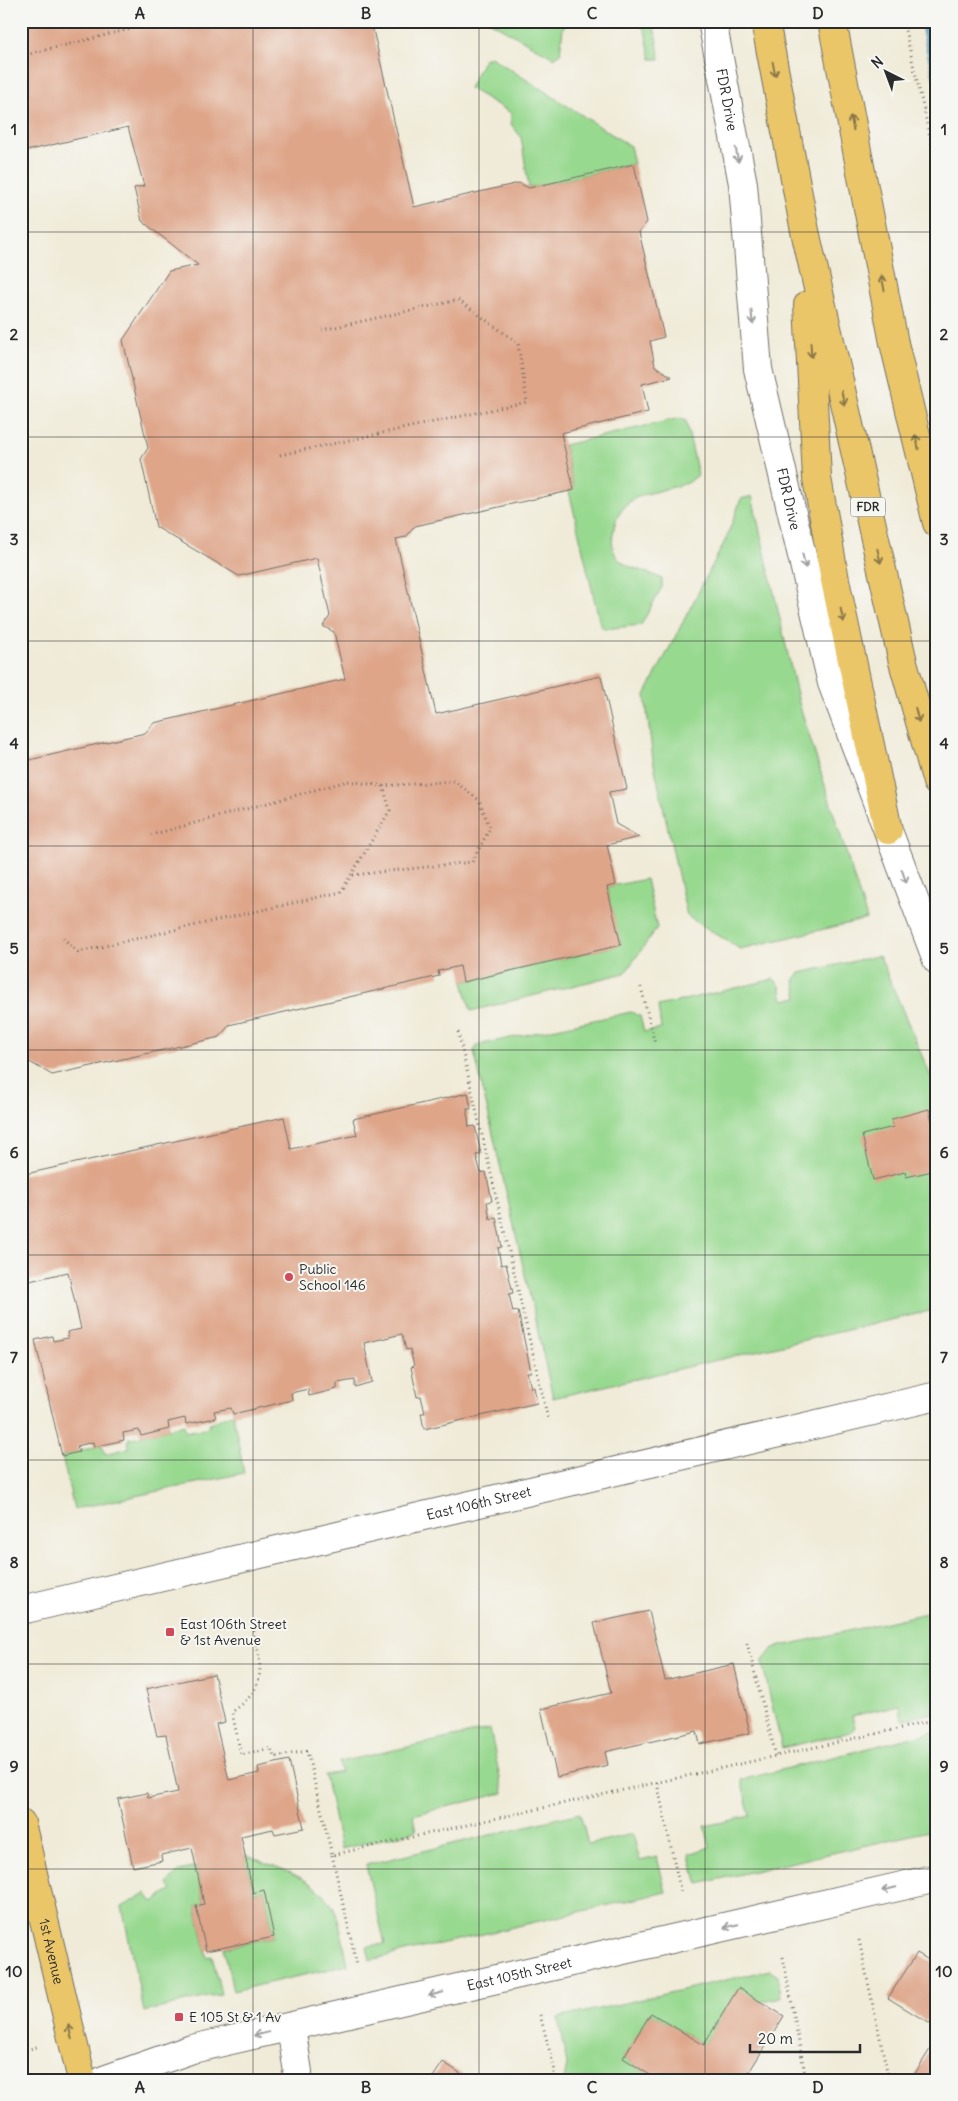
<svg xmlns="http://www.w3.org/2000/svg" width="958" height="2101" font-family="Delius,sans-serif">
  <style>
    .green { fill: #98d990; stroke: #62825e }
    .water { fill: #65c0e3; stroke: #487687 }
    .building { fill: #dea589 }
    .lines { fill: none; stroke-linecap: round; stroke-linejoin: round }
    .minor-casing { stroke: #706e68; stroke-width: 30 }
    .major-casing { stroke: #706e68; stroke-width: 30 }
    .highway-casing { stroke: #706e68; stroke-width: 30 }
    .path { stroke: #706e68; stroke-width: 3; stroke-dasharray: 1 4; stroke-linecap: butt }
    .minor { stroke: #fff; stroke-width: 28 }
    .major { stroke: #eac669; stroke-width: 28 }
    .highway { stroke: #eac669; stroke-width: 28 }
    .oneway { stroke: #8a784a }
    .oneway2 { stroke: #a0a0a0 }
    .grid { fill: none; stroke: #2b2b2b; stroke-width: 1; stroke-opacity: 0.55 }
    .poi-dot { fill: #d1495b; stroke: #f6f6f2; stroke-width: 2 }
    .labels { text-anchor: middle; stroke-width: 4; stroke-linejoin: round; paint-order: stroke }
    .shield { fill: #f6f6f2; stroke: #686867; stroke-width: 1 }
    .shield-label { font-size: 12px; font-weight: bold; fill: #2b2b2b }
    .street-label { font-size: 14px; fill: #2b2b2b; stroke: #f6f6f2 }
    .poi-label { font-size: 14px; fill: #2b2b2b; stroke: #f6f6f2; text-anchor: start }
    .neatline { fill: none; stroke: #2b2b2b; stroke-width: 2 }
    .grid-label { font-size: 16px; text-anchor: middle; font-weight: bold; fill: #2b2b2b }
  </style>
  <rect width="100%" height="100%" fill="#f6f6f2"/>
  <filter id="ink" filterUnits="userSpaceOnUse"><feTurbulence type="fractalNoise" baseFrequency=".02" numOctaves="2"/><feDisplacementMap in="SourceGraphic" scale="10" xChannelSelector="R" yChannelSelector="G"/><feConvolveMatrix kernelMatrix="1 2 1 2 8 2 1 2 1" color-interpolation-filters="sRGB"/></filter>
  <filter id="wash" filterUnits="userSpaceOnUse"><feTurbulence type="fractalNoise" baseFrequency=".0096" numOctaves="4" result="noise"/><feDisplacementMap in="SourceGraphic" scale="20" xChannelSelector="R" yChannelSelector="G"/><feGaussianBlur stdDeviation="1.12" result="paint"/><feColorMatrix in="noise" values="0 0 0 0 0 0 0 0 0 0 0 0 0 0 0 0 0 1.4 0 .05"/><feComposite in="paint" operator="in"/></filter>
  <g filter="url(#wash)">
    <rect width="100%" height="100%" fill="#f0ebd8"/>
    <path class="green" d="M489,21H569L563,28L560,54L554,58Z
      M638,21H653L660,59H651L645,31Z
      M491,57L630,146L634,164L529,188L521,137L511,124V113L469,88L484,59Z
      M680,418L686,421L698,475L688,483L639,496C626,503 617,513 614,528C605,570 636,565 662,579V587L641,625L604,629L600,624L569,491L574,489L564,445Z
      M752,496L799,703L867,919L740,949L687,916L653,760L645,695L726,539L741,499Z
      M646,879L657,928L625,973L471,1011L463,982L620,945L607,887Z
      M877,956L880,957L937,1091V1307L934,1310L553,1398L474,1051L478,1045L631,1012L640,1016L644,1032L661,1029L658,1006L774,979L780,986L783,1000L798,997L794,980L800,973Z
      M233,1414L244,1473L74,1509L62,1456L102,1445L105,1454L129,1448L128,1439L184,1425L186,1432L209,1427V1423C218,1422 223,1415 233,1414Z
      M931,1612L934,1624L937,1623V1712L902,1720L899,1705L852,1716L855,1727L851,1732L782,1748L762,1662L773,1648Z
      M490,1729L503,1793L413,1815L416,1831L341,1849L325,1775L341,1772L339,1762Z
      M937,1731V1829L698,1884L689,1854L710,1847L705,1826L750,1816L741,1780Z
      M580,1813L588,1844L633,1834L640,1861L657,1857L666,1892L370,1960L367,1946L385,1944L366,1865Z
      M245,1855C279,1869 326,1879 338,1919C342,1934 345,1950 348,1965L233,1991L224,1948L274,1937L264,1890L253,1893Z
      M196,1867L204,1904L196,1906L207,1957L212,1955L221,1994L144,2012L122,1907L146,1893L153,1902L172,1890L167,1884L179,1871Z
      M770,1970L778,1975L781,1997L760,2002L738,1989L704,2045L651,2013L623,2058L658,2080H564L567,2065L558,2018Z"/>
    <path class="water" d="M920,21H937V94Z"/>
    <g id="blocks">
      <path class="building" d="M21,21H371L414,207L519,183L529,188L634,164L647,222L639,232L664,337L650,341L655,366L672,377L642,384L648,412L561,433L574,490L415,526L406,537L396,539L436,714L601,676L627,789L609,792L616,824L639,837L607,845L616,885L607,887L621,945L463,982L460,966L438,971L439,976L229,1025L220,1037L52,1075L21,1057V762L145,733L154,723L345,679L334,632L323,626L330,616L317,558L239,576L156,527L141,459L148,448L123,340L169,271L198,265L142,221L134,188L144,186L128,127L26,151L21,157Z
        M468,1093L471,1109H467L469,1127L475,1126L481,1154L476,1155L481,1173L486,1172L492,1201L487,1202L490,1219L496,1217L502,1247L498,1248L501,1265L506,1264L513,1293L509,1294L513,1312L518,1311L531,1372H527L531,1388L534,1387L537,1403L424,1429L421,1413H425L421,1396L417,1397L411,1367L414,1366L410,1349L406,1350L402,1334L364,1343L372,1382L355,1387V1380L337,1383V1389L309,1396L308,1389L291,1393L292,1400L233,1414L231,1408L214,1411L216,1418L186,1424L185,1418L168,1422L169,1429L141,1436L139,1430L123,1433L124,1440L94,1447L93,1442L77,1446L79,1452L62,1456L35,1340L52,1336L53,1341L68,1338L67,1332L81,1329L68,1272L21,1283V1175L284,1117L291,1149L357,1135L353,1119Z
        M929,1109L937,1141V1170L906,1177L905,1172L873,1180L862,1135L893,1127L892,1119Z
        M649,1611L665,1680L734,1664L750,1733L700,1744L697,1731L605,1752L608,1765L557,1777L541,1709L611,1693L594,1623Z
        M214,1674L225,1722L216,1724L229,1780L259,1773L258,1767L289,1760L304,1828L275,1834L273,1829L241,1836L253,1893L264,1890L274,1937L206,1951L196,1906L204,1904L192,1848L161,1855L162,1861L133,1867L118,1799L147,1793L148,1798L178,1792L166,1735L157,1736L146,1689Z
        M917,1953L937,1965V2028L888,1998Z
        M738,1988L784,2016L749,2072L762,2080H658L623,2058L651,2013L704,2045Z
        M937,2038V2080H911Z
        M443,2062L471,2080H431Z"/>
    </g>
  </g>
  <g filter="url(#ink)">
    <use href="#blocks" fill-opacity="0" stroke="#706e68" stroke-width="1"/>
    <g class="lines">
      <g class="minor-casing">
        <g id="minor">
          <path id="s1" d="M712,21L743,184L758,369L832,683L937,960"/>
          <path id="s2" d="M21,1610L937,1396"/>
          <path d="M291,2027L298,2072L295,2080"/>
          <path id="s3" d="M104,2080L192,2049L937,1878"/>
        </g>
      </g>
      <g class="major-casing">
        <g id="major">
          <path id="s4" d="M21,1823L82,2080"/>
        </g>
      </g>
      <g class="highway-casing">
        <path id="highway" d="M765,21L805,231L903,662L937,782
          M832,21L894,343L937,523
          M808,305L817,478L835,580L888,830"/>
      </g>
      <path class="path" d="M903,21L937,166
        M21,56L163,21
        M280,455L527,402L518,343L458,300L322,330
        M353,875L472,862L490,828L479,800L454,781L383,786
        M63,938L78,952L341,892L390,810L383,786L348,781L151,835
        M641,987L655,1044
        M458,1032L548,1419
        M252,1625C261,1664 270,1686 232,1712L241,1755L271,1748L274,1757L307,1751L332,1855L937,1720
        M747,1643L776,1756
        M657,1783L681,1893
        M332,1855L357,1966
        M859,1940L889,2080
        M783,1957L806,2080
        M540,2015L555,2071L551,2080
        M26,2050L40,2046"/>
      <use href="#minor" class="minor"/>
      <use href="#major" class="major"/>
      <use href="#highway" class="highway"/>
    </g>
    <defs><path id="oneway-shaft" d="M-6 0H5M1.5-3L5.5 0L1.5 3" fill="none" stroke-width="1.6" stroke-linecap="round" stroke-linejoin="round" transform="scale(1.25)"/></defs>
    <g class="oneway">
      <use href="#oneway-shaft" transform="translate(774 69) rotate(79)"/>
      <use href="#oneway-shaft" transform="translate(852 123) rotate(-101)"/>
      <use href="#oneway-shaft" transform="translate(883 283) rotate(-101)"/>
      <use href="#oneway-shaft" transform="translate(811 350) rotate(87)"/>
      <use href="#oneway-shaft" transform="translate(843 398) rotate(77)"/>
      <use href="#oneway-shaft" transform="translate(917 442) rotate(-103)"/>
      <use href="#oneway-shaft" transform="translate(879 556) rotate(77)"/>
      <use href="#oneway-shaft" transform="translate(842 615) rotate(78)"/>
      <use href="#oneway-shaft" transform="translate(917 715) rotate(76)"/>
      <use href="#oneway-shaft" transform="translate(70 2032) rotate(-103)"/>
    </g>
    <g class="oneway2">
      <use href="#oneway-shaft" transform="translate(737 155) rotate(79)"/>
      <use href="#oneway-shaft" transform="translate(752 317) rotate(85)"/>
      <use href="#oneway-shaft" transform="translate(804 561) rotate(77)"/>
      <use href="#oneway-shaft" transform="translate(904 876) rotate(70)"/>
      <use href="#oneway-shaft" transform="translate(889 1889) rotate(167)"/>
      <use href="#oneway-shaft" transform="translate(731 1926) rotate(167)"/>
      <use href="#oneway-shaft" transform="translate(436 1994) rotate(167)"/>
      <use href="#oneway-shaft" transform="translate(261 2034) rotate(167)"/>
    </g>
  </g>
  <path class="grid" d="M253,21V2080M479,21V2080M705,21V2080M21,232H937M21,437H937M21,641H937M21,846H937M21,1050H937M21,1255H937M21,1460H937M21,1664H937M21,1869H937"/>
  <g class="poi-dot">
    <circle cx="289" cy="1277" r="5"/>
    <rect x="165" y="1627" width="10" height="10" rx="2.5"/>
    <rect x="174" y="2012" width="10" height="10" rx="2.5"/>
  </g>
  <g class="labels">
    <rect class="shield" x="850.5" y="497.5" width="35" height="19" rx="4"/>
    <g class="shield-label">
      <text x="868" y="511">FDR</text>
    </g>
    <g class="street-label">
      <text dy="5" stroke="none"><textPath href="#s1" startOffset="80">FDR Drive</textPath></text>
      <text dy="5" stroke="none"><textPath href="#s1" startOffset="485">FDR Drive</textPath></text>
      <text dy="5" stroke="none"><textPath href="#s2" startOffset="470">East 106th Street</textPath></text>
      <text dy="5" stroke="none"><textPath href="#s4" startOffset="132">1st Avenue</textPath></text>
      <text dy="5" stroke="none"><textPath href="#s3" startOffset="429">East 105th Street</textPath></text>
    </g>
    <g class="poi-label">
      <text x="299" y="1274">Public<tspan x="299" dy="16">School 146</tspan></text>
      <text x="180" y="1629">East 106th Street<tspan x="180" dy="16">&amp; 1st Avenue</tspan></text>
      <text x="189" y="2022">E 105 St &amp; 1 Av</text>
    </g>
  </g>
  <rect width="958" height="2101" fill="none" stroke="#f6f6f2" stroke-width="55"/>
  <g transform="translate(886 72) rotate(318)" stroke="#f6f6f2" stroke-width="4" paint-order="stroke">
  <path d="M0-4L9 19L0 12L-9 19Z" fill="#2b2b2b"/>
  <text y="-8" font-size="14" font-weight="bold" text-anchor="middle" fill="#2b2b2b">N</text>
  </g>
  <path d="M750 2044v8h110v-8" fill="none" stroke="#2b2b2b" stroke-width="2.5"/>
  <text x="758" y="2044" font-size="15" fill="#2b2b2b" stroke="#f6f6f2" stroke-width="4" paint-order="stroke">20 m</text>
  <rect x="28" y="28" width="902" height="2046" class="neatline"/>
  <g class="grid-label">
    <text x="140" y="19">A</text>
    <text x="366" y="19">B</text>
    <text x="592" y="19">C</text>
    <text x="818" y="19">D</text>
    <text x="14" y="135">1</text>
    <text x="944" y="135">1</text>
    <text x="14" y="340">2</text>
    <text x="944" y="340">2</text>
    <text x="14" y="545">3</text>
    <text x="944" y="545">3</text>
    <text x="14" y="749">4</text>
    <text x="944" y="749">4</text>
    <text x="14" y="954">5</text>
    <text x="944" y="954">5</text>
    <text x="14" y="1158">6</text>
    <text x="944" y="1158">6</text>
    <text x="14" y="1363">7</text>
    <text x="944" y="1363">7</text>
    <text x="14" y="1568">8</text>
    <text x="944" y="1568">8</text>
    <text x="14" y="1772">9</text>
    <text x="944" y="1772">9</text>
    <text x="14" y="1977">10</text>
    <text x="944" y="1977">10</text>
    <text x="140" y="2093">A</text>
    <text x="366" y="2093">B</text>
    <text x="592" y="2093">C</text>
    <text x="818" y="2093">D</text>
  </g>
</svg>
